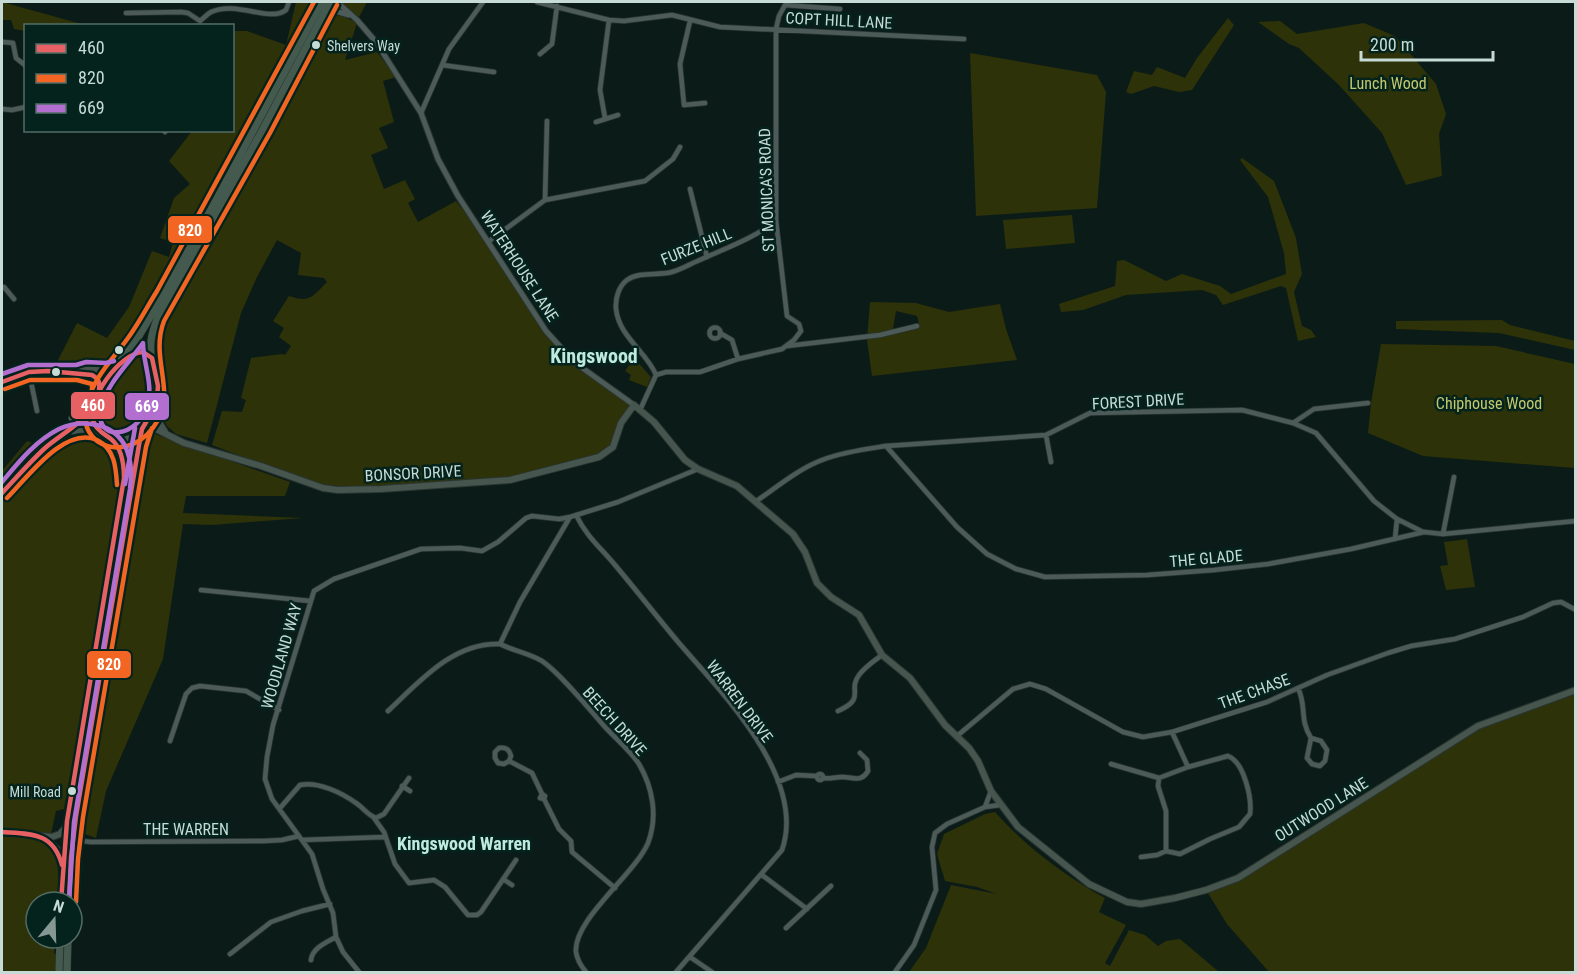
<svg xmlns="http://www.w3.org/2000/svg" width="1577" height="974" font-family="'Roboto Condensed',sans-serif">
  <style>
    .green { fill: #2e3208; fill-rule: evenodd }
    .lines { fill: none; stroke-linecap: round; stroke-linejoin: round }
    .stream { stroke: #010f1f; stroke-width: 1.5 }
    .minor-casing { stroke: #293532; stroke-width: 6 }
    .tertiary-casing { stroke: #293532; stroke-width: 7 }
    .secondary-casing { stroke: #293532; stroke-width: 8 }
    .trunk-casing { stroke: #293532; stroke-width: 8 }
    .minor { stroke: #4c5b57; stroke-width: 4.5 }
    .tertiary { stroke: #4c5b57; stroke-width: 5 }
    .secondary { stroke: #46564f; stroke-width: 6 }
    .trunk { stroke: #445a4e; stroke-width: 7 }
    .bus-1-casing { stroke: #04231c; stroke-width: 9 }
    .bus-2-casing { stroke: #04231c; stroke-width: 9 }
    .bus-3-casing { stroke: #04231c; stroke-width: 9 }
    .bus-1 { stroke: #e66064; stroke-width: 4.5 }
    .bus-2 { stroke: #f26522; stroke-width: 4.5 }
    .bus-3 { stroke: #b36fd0; stroke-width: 4.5 }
    .bus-dot { fill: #c6dbd5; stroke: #04231c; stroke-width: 2 }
    .labels { text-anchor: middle; stroke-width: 5; stroke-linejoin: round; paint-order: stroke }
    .bus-label { font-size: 14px; fill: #c6dbd5; stroke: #04231c; text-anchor: start }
    .street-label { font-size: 16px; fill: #c6dbd5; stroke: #04231c }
    .park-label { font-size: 16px; fill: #c4c86e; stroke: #04231c }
    .neighbourhood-label { font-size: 18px; font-weight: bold; fill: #bfebdf; stroke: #04231c }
    .quarter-label { font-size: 20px; font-weight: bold; fill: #bfebdf; stroke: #04231c }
    .line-badge { stroke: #04231c; stroke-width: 2 }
    .badge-label { font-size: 16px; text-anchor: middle; font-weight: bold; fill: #fff }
  </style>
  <rect width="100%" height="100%" fill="#0b1c18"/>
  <path class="green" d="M2,2L85,25L26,26L25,31L14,29L11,20H2Z
    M296,2H317L148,312L113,362L107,368C100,367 93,366 86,366C75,366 67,373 56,364L77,323L107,338L129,307L152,251L169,257L173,242L160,238L174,198L190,184L169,161L192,131L232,130L233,31H247L286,45Z
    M341,2H367L359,17Z
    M331,15L343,16L357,23L345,60L377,52L396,77L383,81L394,122L379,128L388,148L371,155L384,189L405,180L415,199L408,203L418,222L456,201L488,242L546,331L574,362L634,405L608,452L520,478L381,489L324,485L290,475L212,445L222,411L242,412L246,400L241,398L251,358L282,354L285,355L291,346L279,337L284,328L273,321L289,296C310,303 312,297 327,282L324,278L298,275L301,253L277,240L257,277L241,313L207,443L176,434L167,426L162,417L165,377L156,351L157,331L324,23Z
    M1228,18L1234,25L1192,90L1179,92L1154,86L1131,94L1126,92L1134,71L1152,75L1157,67L1185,78L1197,58Z
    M1280,21L1297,34L1364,23L1395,36L1436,84L1446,114L1439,134L1442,176L1406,185L1382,133L1339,85L1299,48L1289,44L1258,22Z
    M970,53L1097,75L1106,92L1097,208L976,216Z
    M1242,158L1274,181L1296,238L1302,274L1294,292L1302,326L1311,330L1316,337L1298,341L1286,288L1281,286L1223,305L1216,295L1202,290L1126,295L1083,310L1061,312L1059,304L1115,286L1117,261L1124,260L1166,281L1182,274L1220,286L1231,294L1286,274L1284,253L1268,197L1240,160Z
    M1072,215L1075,243L1006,249L1003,220Z
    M870,302L916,303L949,312L1000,304L1006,329L1017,360L872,376L867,340ZM896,311L917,316L919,324L917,329L892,334Z
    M1502,320L1510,325L1575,341V350L1499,333L1396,329V321Z
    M1381,344L1496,346L1575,364V468L1423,456L1368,433L1371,403Z
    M136,358H144C159,389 156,410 132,434L113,435L102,430C100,426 97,421 97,417C96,400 123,366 136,358Z
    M634,358L651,377L647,387L629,380L631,375L625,371Z
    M155,434L290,482L285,496H186L183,513L303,518L212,525L183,524L163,659L106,791L96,838L79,832L128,537L144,460C144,449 144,439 155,434Z
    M77,440C108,442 118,453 122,483L64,809L56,811L51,834L44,838C61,860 59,875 58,902H36V938H57L56,972H2V480H14C33,463 51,445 77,440Z
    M27,441L41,446L11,476H2V471Z
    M1467,539L1475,587L1446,590L1440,566L1448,565L1444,542Z
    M1575,694V972H1269L1227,924L1206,890L1228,882L1478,726Z
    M995,812C1025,846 1065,876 1105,898L1099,912L1101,913L1126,925L1105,963L1110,966L1129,930L1145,935L1158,946L1166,941L1180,939L1219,972H909L926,948L951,885L997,894L977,887L945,881L937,854L944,834L985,814Z"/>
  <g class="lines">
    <path class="stream" d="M57,902V897
      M55,953L56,938"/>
    <g class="minor-casing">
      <path id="minor" d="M537,2L609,20L624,21L672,15L720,27L964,39
        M126,13L181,12L188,13L200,21C204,18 207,14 211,12C237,0 269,23 286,10L289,2
        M690,21L680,64L684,105L705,103
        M3,42L13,43L16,58L26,66
        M540,54L552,44L557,6
        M442,65L494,72
        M2,109L12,110L26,107
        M421,113L449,49L483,2
        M605,118L600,90L609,20
        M596,122L618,115
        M163,130L165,132
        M690,189L707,257
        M545,200L645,181L673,159L680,147
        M488,242L545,200L547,121
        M2,288L4,287L14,299
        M709.5 333a5.5 5.5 0 1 1 11 0a5.5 5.5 0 1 1-11 0Z
        M720,333L732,340L738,359
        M787,346L880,335L917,326
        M29,372L37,411
        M656,375L666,372H700L738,359L782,349L794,340L801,331L799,324L787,316L776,221V29L779,16L785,5L840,9
        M640,410L656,375C647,352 619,337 616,309C615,298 619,286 627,280C640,271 658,276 672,272C682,269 692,263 702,259C726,248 754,238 776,221
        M1293,423L1314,409L1368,403
        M74,428L71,418L84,400
        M1046,435L1051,462
        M886,446L957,527L987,554L1016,569L1045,577L1147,575L1214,570L1268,564L1351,549L1424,532L1443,534L1576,521
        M755,502C776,488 798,469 822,460C842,452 866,449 886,446L1046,435L1090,413L1242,410L1293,423L1316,433L1374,501L1397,519L1423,532
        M576,515C587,537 600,547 615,565C637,591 657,617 679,643C722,693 807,778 782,850L676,972
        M570,517L520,602L500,644C514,651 528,653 542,661C561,674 588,708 605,727C616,739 630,750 639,764C653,788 658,817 648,843C635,874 573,920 576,952C577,960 581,966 586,972
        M1443,534L1454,477
        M1395,539L1397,519
        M201,590L310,601
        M1298,688C1307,707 1299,719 1311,738L1321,741L1327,750L1325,761L1320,766L1312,764L1307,758L1311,738
        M388,711C419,682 453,642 500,644
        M838,711C867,698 847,691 859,675C865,667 874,661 882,655
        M1172,732L1188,767
        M957,736L1013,689L1030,684L1046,689L1123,732L1143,737L1172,732L1267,702L1327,675L1388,653L1411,646L1455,639L1523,617L1553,603L1561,602L1576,610
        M170,741L186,694L192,688L200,686L246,691L279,710
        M509,761L511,756C509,749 506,747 499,748L495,752V758L498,763L504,764L509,761L532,773L542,794L540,798L544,799L545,796L542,794
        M1111,764L1159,778L1188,767L1228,756C1244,762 1252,798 1250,814L1239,827L1210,839L1180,854L1166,851L1157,855L1141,857
        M817 777a3 3 0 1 1 6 0a3 3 0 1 1-6 0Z
        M823,778C830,779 835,777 842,777C853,777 861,783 868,771L867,760L860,753
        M1159,778L1158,786L1166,811V851
        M778,782L796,775L816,776
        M402,786L410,791
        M544,799L559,829L571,841L572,852L615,888
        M985,807L991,791
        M280,808L300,785C318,781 342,793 356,803C364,808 367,815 376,818L384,814L409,778
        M374,818L384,832L395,864L409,883L434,880L445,887L468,915H477L481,912L516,860
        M73,840L91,842L264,841L282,840L299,836
        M302,840L385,837
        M762,875L807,909
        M503,879L512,885
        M786,928L831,886
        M230,954L271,922L302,911L330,904
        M690,957L712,972
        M311,960C312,948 327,942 336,937
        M359,972L343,952L336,937L333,913L323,889L312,854L272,799L265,779L267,757L273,725L314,591L334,579L421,549L460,548L482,551L498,542L526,518L532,516L559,519L570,517L618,502L698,469
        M895,972L914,945L936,890L932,847L935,833L947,824L985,807L1000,805"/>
    </g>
    <g class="tertiary-casing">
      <path id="tertiary" d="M337,2L357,20L376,42L421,113L438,159L458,196L546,331L574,362L634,405
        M322,17L335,11L349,15"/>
    </g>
    <g class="secondary-casing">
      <path id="secondary" d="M79,372C91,366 103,373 115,369
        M2,382L29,372L78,373L97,377L100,381L99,391
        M156,405L157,419L165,432
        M144,427L154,428L184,443L261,466L323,488L338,490L381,489L510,480L599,457L613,447L621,423L634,405L654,422L685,460L698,469L737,486L793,534L805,552L817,583L831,597L859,615L882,655L910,678L945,725L969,748L978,761L991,791L1018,827L1089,884L1127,902L1141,904L1175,898L1206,890L1238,878L1478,726L1576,690
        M73,431L86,429L99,431
        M2,493L45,447L79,424L92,410
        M2,832L52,837L60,834L66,827
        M45,838L57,849L62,866"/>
    </g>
    <g class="trunk-casing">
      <path id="trunk" d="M322,2C262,113 204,227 139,336C126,357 77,404 97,429C111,446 130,444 143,428C171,394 147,375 151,341C152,332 155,324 159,315L263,129L330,2
        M125,359L140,351L145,352L152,357
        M61,902L67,821L124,478L122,458L112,439
        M69,902L71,858L76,816L142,429
        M59,972L60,938
        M67,972L68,938"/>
    </g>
    <use href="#minor" class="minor"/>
    <use href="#tertiary" class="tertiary"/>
    <use href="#secondary" class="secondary"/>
    <use href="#trunk" class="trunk"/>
    <g class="bus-1-casing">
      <path id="bus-1" d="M2,382L29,372L48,371L92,375C99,379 100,382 99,390C93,420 64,431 44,449C29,463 16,478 2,493
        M2,832C31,834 53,832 62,865
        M61,902L67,821L124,478C124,464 122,448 111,439C105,434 97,431 94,423C85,400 120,353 143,352L152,358L158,386L157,398L152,412L142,429L139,445L76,816L71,858L69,902"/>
    </g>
    <g class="bus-2-casing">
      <path id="bus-2" d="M314,2L157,291C147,307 139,323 128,338C113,359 93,378 87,404C74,448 132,467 158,420C175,388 150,358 164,321L270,133L337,5
        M5,389L30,380H77L92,384V391
        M7,498C27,478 65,425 97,440C115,449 116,468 117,485
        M76,902L78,859L83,817L146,447L152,428"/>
    </g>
    <g class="bus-3-casing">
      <path id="bus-3" d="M143,343C143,362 153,384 148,403C139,440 94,442 101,409C106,384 129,363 143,343Z
        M2,374L28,365H76L86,362L106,363L114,361
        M2,482C18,463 35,441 59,429C80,419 111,422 124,444C132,458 132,474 130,489L74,822L69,902
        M125,484L135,428"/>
    </g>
    <use href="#bus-1" class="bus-1"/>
    <use href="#bus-2" class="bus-2"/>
    <use href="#bus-3" class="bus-3"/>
  </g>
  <g class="bus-dot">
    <circle cx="316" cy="45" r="5"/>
    <circle cx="119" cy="350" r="5"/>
    <circle cx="56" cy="372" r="5"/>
    <circle cx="72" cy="791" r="5"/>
  </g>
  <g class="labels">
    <g class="bus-label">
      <text x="327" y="51">Shelvers Way</text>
      <text x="61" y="797" text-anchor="end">Mill Road</text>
    </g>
    <g class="street-label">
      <text transform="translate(839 20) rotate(3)" y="6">COPT HILL LANE</text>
      <text transform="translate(766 190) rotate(-92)" y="6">ST MONICA'S ROAD</text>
      <text transform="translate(696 246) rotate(-22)" y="6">FURZE HILL</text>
      <text transform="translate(520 266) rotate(57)" y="6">WATERHOUSE LANE</text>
      <text transform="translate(1138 401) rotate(-3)" y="6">FOREST DRIVE</text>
      <text transform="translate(413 473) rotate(-3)" y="6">BONSOR DRIVE</text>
      <text transform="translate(1206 558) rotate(-5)" y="6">THE GLADE</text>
      <text transform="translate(281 656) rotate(-74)" y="6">WOODLAND WAY</text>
      <text transform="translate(1254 691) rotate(-20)" y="6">THE CHASE</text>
      <text transform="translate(740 701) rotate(53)" y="6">WARREN DRIVE</text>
      <text transform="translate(615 721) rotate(48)" y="6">BEECH DRIVE</text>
      <text transform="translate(1321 809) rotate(-32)" y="6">OUTWOOD LANE</text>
      <text x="186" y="835">THE WARREN</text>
    </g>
    <g class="park-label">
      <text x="1388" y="89">Lunch Wood</text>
      <text x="1489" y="409">Chiphouse Wood</text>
    </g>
    <g class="neighbourhood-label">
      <text x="464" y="850">Kingswood Warren</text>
    </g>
    <g class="quarter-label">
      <text x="594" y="363">Kingswood</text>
    </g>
  </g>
  <g class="line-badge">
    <rect x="167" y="215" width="46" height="29" rx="6" fill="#f26522"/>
    <rect x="70" y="391" width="46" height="29" rx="6" fill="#e66064"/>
    <rect x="124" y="392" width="46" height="29" rx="6" fill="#b36fd0"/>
    <rect x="86" y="650" width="46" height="29" rx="6" fill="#f26522"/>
  </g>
  <g class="badge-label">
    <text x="190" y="236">820</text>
    <text x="93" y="411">460</text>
    <text x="147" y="412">669</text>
    <text x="109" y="670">820</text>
  </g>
  <rect width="1577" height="974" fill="none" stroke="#c6dbd5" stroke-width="6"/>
  <rect x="24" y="24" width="210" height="108" fill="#04231c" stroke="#526d66" stroke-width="1.5"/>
  <rect x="36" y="44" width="30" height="9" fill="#e66064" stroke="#526d66" stroke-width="1.5"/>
  <text x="78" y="54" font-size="18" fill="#c6dbd5">460</text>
  <rect x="36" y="74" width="30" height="9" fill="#f26522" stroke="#526d66" stroke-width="1.5"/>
  <text x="78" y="84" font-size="18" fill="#c6dbd5">820</text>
  <rect x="36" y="104" width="30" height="9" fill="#b36fd0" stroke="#526d66" stroke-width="1.5"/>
  <text x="78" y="114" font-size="18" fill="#c6dbd5">669</text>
  <g transform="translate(54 920) rotate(19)"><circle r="28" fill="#04231c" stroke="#526d66" stroke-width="1.5"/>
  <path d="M0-4.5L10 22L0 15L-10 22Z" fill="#859893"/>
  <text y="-9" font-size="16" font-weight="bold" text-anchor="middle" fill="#c6dbd5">N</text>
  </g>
  <path d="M1361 51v9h132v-9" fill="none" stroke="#c6dbd5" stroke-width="3"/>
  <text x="1370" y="51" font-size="18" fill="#c6dbd5" stroke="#04231c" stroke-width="4.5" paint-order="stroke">200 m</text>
</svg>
